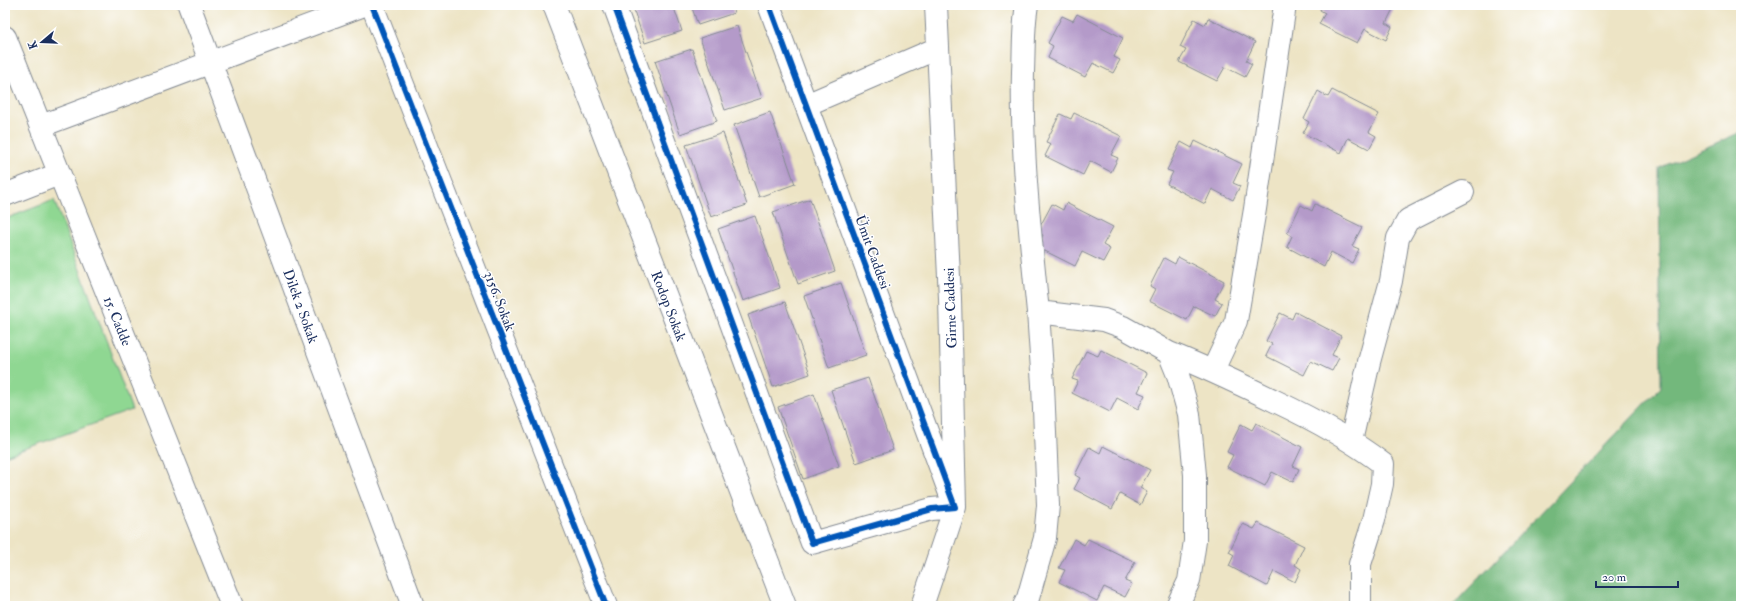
<svg xmlns="http://www.w3.org/2000/svg" width="1746" height="611" font-family="'IM FELL Double Pica',serif">
  <style>
    .green { fill: #8fd792; stroke: #558378 }
    .forest { fill: #73b87c; stroke: #47746d }
    .building { fill: #b49ac9 }
    .lines { fill: none; stroke-linecap: round; stroke-linejoin: round }
    .minor-casing { stroke: #848a92; stroke-width: 24 }
    .minor { stroke: #fff; stroke-width: 22 }
    .cycleway-casing { stroke: #fff; stroke-width: 8 }
    .cycleway { stroke: #0057b8; stroke-width: 6 }
    .labels { text-anchor: middle; stroke-width: 3; stroke-linejoin: round; paint-order: stroke }
    .street-label { font-size: 14px; fill: #1b2f5e; stroke: #fff }
  </style>
  <rect width="100%" height="100%" fill="#fff"/>
  <filter id="ink" filterUnits="userSpaceOnUse"><feTurbulence type="fractalNoise" baseFrequency=".025" numOctaves="2"/><feDisplacementMap in="SourceGraphic" scale="8" xChannelSelector="R" yChannelSelector="G"/><feConvolveMatrix kernelMatrix="1 2 1 2 8 2 1 2 1" color-interpolation-filters="sRGB"/></filter>
  <filter id="wash" filterUnits="userSpaceOnUse"><feTurbulence type="fractalNoise" baseFrequency=".012" numOctaves="4" result="noise"/><feDisplacementMap in="SourceGraphic" scale="16" xChannelSelector="R" yChannelSelector="G"/><feGaussianBlur stdDeviation="0.9" result="paint"/><feColorMatrix in="noise" values="0 0 0 0 0 0 0 0 0 0 0 0 0 0 0 0 0 1.4 0 .05"/><feComposite in="paint" operator="in"/></filter>
  <g filter="url(#wash)">
    <rect width="100%" height="100%" fill="#ede4c5"/>
    <path class="green" d="M54,200L132,410L5,456V219Z"/>
    <path class="forest" d="M1741,132V606H1452L1661,387L1659,168Z"/>
    <g id="blocks">
      <path class="building" d="M632,5H673L682,31L645,43Z
        M691,5H732L734,13L698,25Z
        M1322,5H1395L1386,23L1392,27L1386,40L1365,29L1357,43L1319,24L1325,13L1320,10Z
        M1077,14L1123,38L1114,57L1120,60L1113,73L1093,63L1085,77L1048,58L1053,46L1048,43L1062,16L1073,21Z
        M1208,18L1255,42L1246,61L1252,64L1245,77L1225,67L1217,81L1179,62L1186,50L1180,47L1194,19L1205,25Z
        M737,26L762,98L725,110L700,38Z
        M692,49L717,121L680,134L655,61Z
        M1332,90L1379,114L1369,132L1376,136L1369,149L1348,138L1341,153L1303,133L1309,122L1304,119L1318,91L1328,97Z
        M770,112L795,184L759,197L734,125Z
        M1074,113L1121,136L1111,155L1118,158L1111,172L1090,161L1083,175L1045,156L1051,144L1046,142L1060,114L1071,119Z
        M723,133L747,205L711,217L686,145Z
        M1195,141L1242,164L1233,183L1240,186L1233,200L1212,189L1205,204L1167,184L1173,172L1167,170L1181,142L1192,148Z
        M810,199L835,271L798,284L773,212Z
        M1066,203L1113,227L1103,245L1110,249L1103,262L1082,252L1075,266L1037,247L1043,235L1037,232L1052,204L1063,210Z
        M1315,204L1362,227L1352,246L1359,249L1352,263L1331,252L1324,267L1287,247L1292,236L1287,233L1301,205L1312,211Z
        M755,216L780,288L743,301L718,229Z
        M1178,257L1224,281L1215,299L1222,303L1215,316L1194,306L1187,320L1149,301L1155,289L1150,286L1164,258L1175,264Z
        M841,283L866,355L829,368L804,296Z
        M785,302L810,374L773,387L748,315Z
        M1295,312L1341,336L1332,355L1339,358L1332,371L1311,361L1304,375L1266,356L1272,344L1266,341L1280,313L1292,319Z
        M1101,350L1147,373L1138,392L1145,395L1138,409L1117,398L1110,412L1072,393L1078,381L1072,379L1086,351L1098,356Z
        M868,378L893,450L856,463L831,390Z
        M814,394L839,466L803,479L778,407Z
        M1256,423L1302,447L1293,466L1299,469L1293,482L1272,472L1265,486L1227,467L1233,455L1227,452L1241,424L1252,430Z
        M1103,446L1150,470L1140,488L1147,492L1140,505L1120,494L1112,509L1074,489L1080,478L1075,475L1089,447L1100,453Z
        M1258,523L1304,546L1295,565L1301,569L1295,582L1274,571L1267,586L1229,566L1234,555L1229,552L1243,524L1254,529Z
        M1074,539L1084,545L1088,539L1135,562L1125,581L1132,584L1125,597L1104,587L1097,601L1059,582L1065,570L1059,568Z"/>
    </g>
  </g>
  <g filter="url(#ink)">
    <use href="#blocks" fill-opacity="0" stroke="#848a92" stroke-width="1"/>
    <g class="lines">
      <g class="minor-casing">
        <path id="minor" d="M189,5L413,606
          M372,5L606,606
          M554,5L785,606
          M614,5L812,543L932,509L955,507L769,5
          M1027,5C1023,27 1024,49 1023,72C1021,152 1030,232 1038,312L1104,320L1123,327L1169,353L1178,375L1189,414L1195,475V541L1189,581L1177,606
          M5,37L232,606
          M806,105L938,48
          M41,126L364,5
          M5,195L59,174
          M1169,353C1205,367 1240,384 1275,401C1313,419 1349,438 1383,464L1382,484L1374,520L1360,564V606
          M1213,370L1236,321L1255,209L1285,5
          M1351,441L1369,362L1391,281L1398,238L1408,220L1463,192
          M922,606L955,507L950,298L936,5
          M1024,606L1028,598L1045,538L1048,505L1043,385L1038,312"/>
      </g>
      <use href="#minor" class="minor"/>
      <g class="cycleway-casing">
        <path id="cycleway" d="M372,5L606,606
          M614,5L812,543L932,509L955,507L769,5"/>
      </g>
      <use href="#cycleway" class="cycleway"/>
    </g>
  </g>
  <g class="labels">
    <g class="street-label">
      <text transform="translate(873 252) rotate(70)" y="5">Ümit Caddesi</text>
      <text transform="translate(500 301) rotate(69)" y="5">3156. Sokak</text>
      <text transform="translate(301 306) rotate(70)" y="5">Dilek 2 Sokak</text>
      <text transform="translate(669 306) rotate(69)" y="5">Rodop Sokak</text>
      <text transform="translate(950 308) rotate(-92)" y="5">Girne Caddesi</text>
      <text transform="translate(118 321) rotate(68)" y="5">15. Cadde</text>
    </g>
  </g>
  <rect width="1746" height="611" fill="none" stroke="#fff" stroke-width="20"/>
  <g transform="translate(42 42) rotate(251)" stroke="#ffffff" stroke-width="3" paint-order="stroke">
  <path d="M0-3L7 15L0 10L-7 15Z" fill="#1b2f5e"/>
  <text y="-6" font-size="11" font-weight="bold" text-anchor="middle" fill="#1b2f5e">K</text>
  </g>
  <path d="M1596 581v6h82v-6" fill="none" stroke="#1b2f5e" stroke-width="2"/>
  <text x="1602" y="581" font-size="12" fill="#1b2f5e" stroke="#ffffff" stroke-width="3" paint-order="stroke">20 m</text>
</svg>
